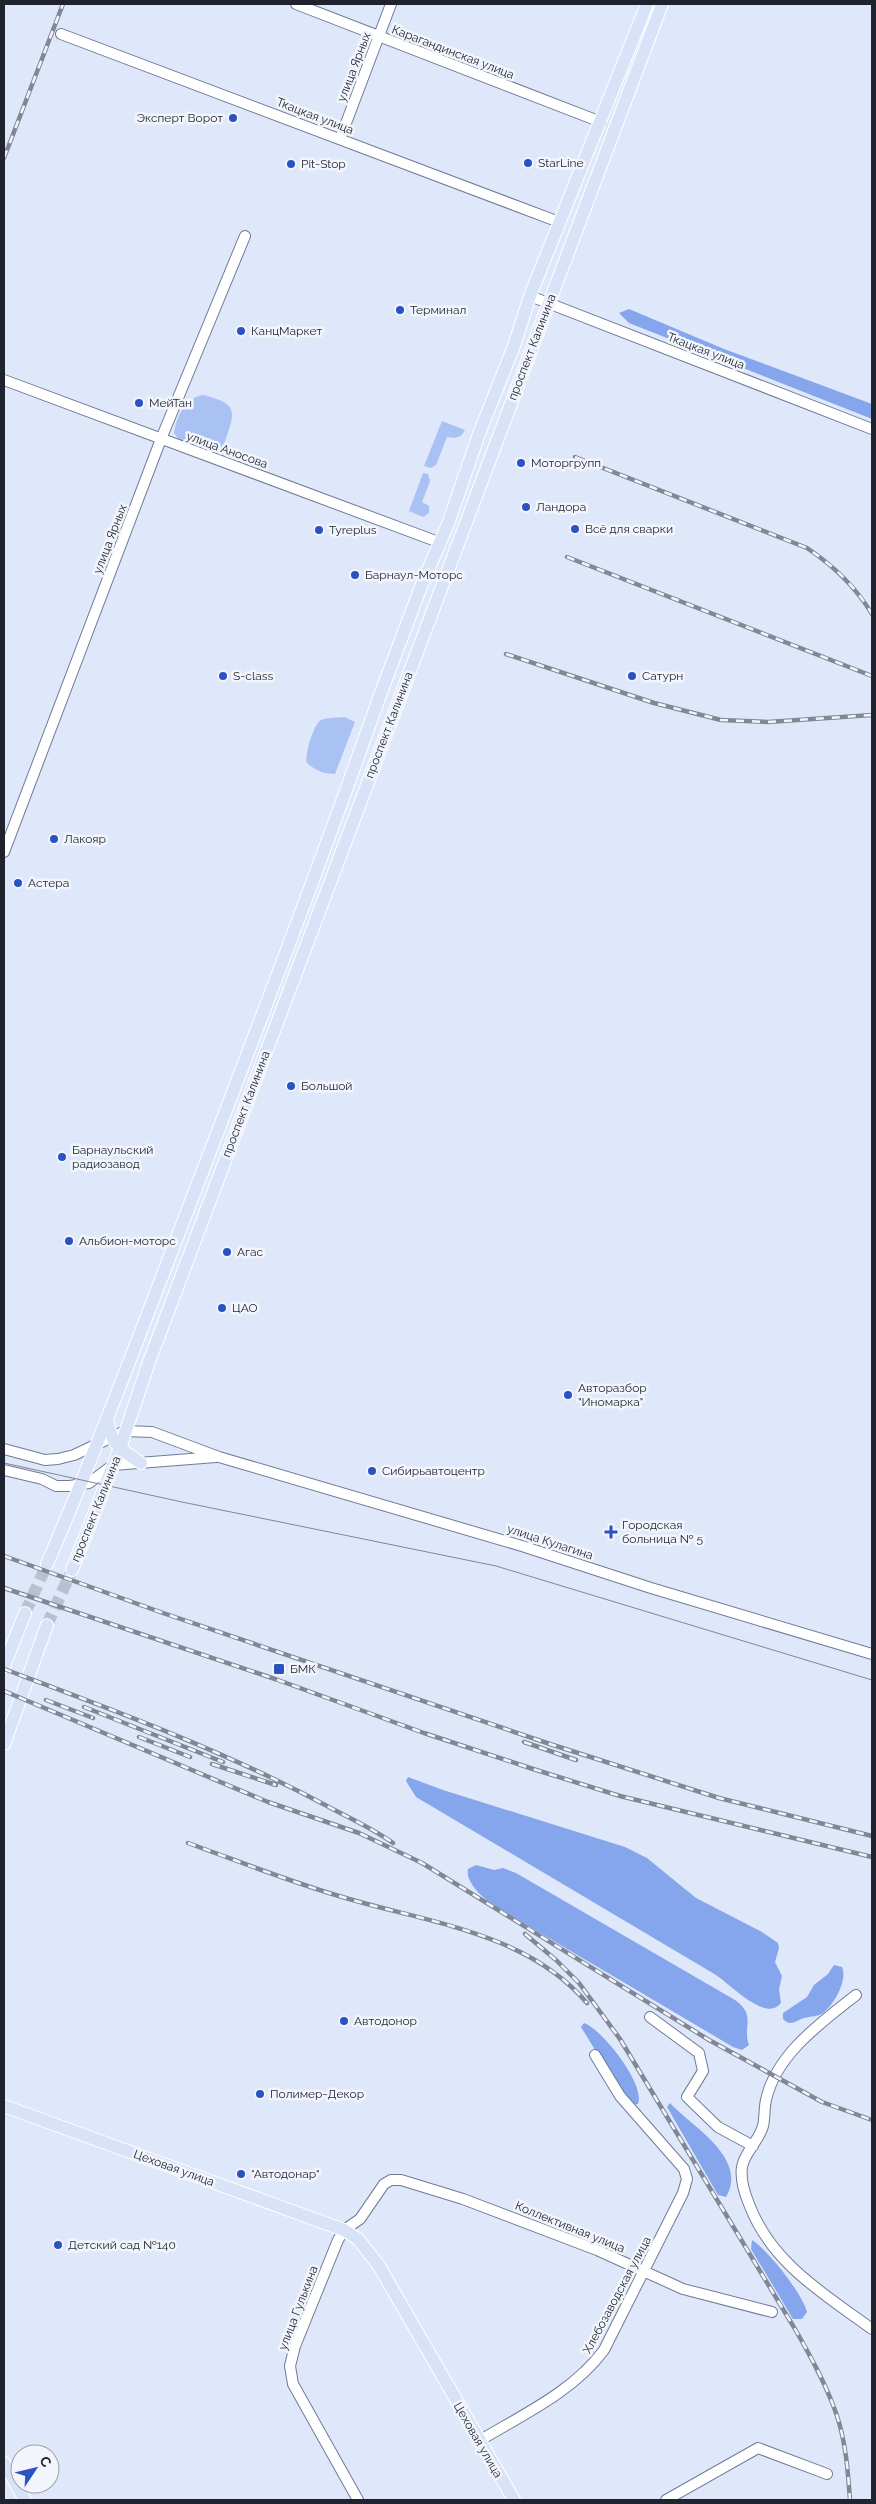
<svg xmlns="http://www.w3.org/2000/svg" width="876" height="2504" font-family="Raleway,sans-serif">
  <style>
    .green { fill: #aac1f3 }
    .forest { fill: #85a5ec }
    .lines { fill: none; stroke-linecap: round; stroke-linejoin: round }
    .major-tunnel { stroke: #b8c1d1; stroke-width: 12; stroke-dasharray: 12 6; stroke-linecap: butt }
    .minor-casing { stroke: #6f7b96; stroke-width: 12 }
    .major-casing { stroke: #fff; stroke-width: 14 }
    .minor { stroke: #fff; stroke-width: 10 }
    .major { stroke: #d9e3f8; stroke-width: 12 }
    .tram { stroke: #808796; stroke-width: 1 }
    .rail-casing { stroke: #808796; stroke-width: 4.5 }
    .rail { stroke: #f2f5fb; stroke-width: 2.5; stroke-dasharray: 8; stroke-linecap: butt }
    .poi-dot { fill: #2b52c2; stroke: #f2f5fb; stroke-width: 2 }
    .labels { text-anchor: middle; stroke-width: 5; stroke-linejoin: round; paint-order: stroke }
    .street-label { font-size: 12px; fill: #1e232e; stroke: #f2f5fb }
    .poi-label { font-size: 12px; fill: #1e232e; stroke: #f2f5fb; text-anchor: start }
  </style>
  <rect width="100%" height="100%" fill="#dfe8fa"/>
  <path class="green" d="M204,395C231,403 238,406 227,435C225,442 223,448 217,452L179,440L174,433C177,416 185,397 204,395Z
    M442,421L465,430C461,439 456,438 447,437L436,465L431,468L424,466Z
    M423,473L428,474L430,481L422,502L429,506V513L423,517L409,511Z
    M345,717L355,722L335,774C324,774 316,771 307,763C304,756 314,723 321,720C328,717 338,718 345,717Z"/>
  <path class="forest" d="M629,309L724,349L872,404V419L629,323L619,313Z
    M408,1777L443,1790L625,1847L647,1858L696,1898L762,1932L778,1943L779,1948L775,1962L782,1976L779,1989L781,2003C766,2023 730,1984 716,1975L416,1797L406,1781Z
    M476,1865L494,1870L503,1868L516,1873L735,2000C757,2016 742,2026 749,2045L742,2050L733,2047L493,1905C483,1898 465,1882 468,1869Z
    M834,1965L842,1967C848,1980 834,2005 823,2013C817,2017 811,2016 804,2018C795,2021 790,2027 783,2019V2013L807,1997L814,1985L828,1974Z
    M584,2023C602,2029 646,2085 638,2104L633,2105L616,2084L581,2027Z
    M670,2103C691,2126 749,2158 726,2197L718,2195L667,2107Z
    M752,2240C768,2250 802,2293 807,2312L802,2319H793L751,2249Z"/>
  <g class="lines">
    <path class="major-tunnel" d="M25,1613L47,1564
      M47,1625L72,1570"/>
    <g class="minor-casing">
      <path id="minor" d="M296,4L601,122
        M61,34L559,222
        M340,139L391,4
        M530,296L872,429
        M4,380L441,543
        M4,852L161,439L245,236
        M4,1449L45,1460L58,1459L74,1455L125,1431L152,1432L219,1457L522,1546L651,1588L872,1654
        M4,1470L42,1479L56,1486H70L89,1483L113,1465L216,1457
        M856,1995C822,2022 776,2054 766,2100C764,2108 765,2118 763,2126C759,2141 744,2153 742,2167C740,2180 744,2192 749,2204C771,2263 824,2294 872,2329
        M650,2017L699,2053L703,2071L687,2097L718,2127L753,2146
        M479,2441C522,2415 573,2392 604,2350L683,2193L687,2179L684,2169L620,2096L595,2055
        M358,2500L293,2384L290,2366L295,2346L338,2240L344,2230L360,2219L384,2184L391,2180H401L463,2199L597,2250L683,2289L772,2312
        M666,2500L758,2448L827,2474"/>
    </g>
    <g class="major-casing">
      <path id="major" d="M107,1418C112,1446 118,1447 141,1463
        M47,1564C102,1437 150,1307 200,1178C261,1019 322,860 379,698L422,584L448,524L479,434L514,346L530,296L647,4
        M72,1570L120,1448L149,1362L662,4
        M4,1666L25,1613
        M4,1744L47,1625
        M4,2106L344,2230L358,2239L379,2266L514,2500
        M4,2463L25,2500"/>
    </g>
    <use href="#minor" class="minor"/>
    <use href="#major" class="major"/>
    <path class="tram" d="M4,1463L182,1502L496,1566L872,1680"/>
    <g class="rail-casing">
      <path id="rail" d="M4,158L63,4
        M575,457L807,548C834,566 855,586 872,614
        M567,557L872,676
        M506,654L654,703L721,720L768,722L872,715
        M4,1556L163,1613L553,1745L719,1798L872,1836
        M4,1588L275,1679L424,1733L533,1769L620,1796L872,1857
        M4,1669C113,1710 223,1750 327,1806C349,1818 372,1828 393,1843
        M4,1691L268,1802L359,1833L422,1863L709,2040L822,2102L872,2120
        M46,1700L93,1718
        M84,1707L223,1762
        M139,1737L190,1757
        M524,1742L576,1760
        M212,1764L276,1785
        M188,1843C238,1861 288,1881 339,1896C423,1922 526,1931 587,2003
        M525,1934L556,1960L579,1983L620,2039L795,2329C811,2357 827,2386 837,2416C846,2443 848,2472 850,2500"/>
    </g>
    <use href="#rail" class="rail"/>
  </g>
  <g class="poi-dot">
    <circle cx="233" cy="118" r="5"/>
    <circle cx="528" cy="163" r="5"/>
    <circle cx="291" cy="164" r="5"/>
    <circle cx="400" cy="310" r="5"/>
    <circle cx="241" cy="331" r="5"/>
    <circle cx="139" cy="403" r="5"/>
    <circle cx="521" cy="463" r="5"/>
    <circle cx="526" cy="507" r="5"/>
    <circle cx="575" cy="529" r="5"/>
    <circle cx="319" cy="530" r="5"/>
    <circle cx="355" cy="575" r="5"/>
    <circle cx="223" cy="676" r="5"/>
    <circle cx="632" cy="676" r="5"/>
    <circle cx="54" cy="839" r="5"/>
    <circle cx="18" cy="883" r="5"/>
    <circle cx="291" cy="1086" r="5"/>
    <circle cx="62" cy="1157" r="5"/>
    <circle cx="69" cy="1241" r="5"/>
    <circle cx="227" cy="1252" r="5"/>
    <circle cx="222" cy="1308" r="5"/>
    <circle cx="568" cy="1395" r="5"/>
    <circle cx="372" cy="1471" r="5"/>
    <path d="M608.5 1524.5h5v5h5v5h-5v5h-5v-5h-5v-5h5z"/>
    <rect x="273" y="1663" width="12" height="12" rx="2.5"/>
    <circle cx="344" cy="2021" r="5"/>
    <circle cx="260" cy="2094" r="5"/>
    <circle cx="241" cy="2174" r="5"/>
    <circle cx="58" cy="2245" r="5"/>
  </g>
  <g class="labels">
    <g class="street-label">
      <text transform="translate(453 52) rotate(21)" y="4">Карагандинская улица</text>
      <text transform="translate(354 67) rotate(-69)" y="4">улица Ярных</text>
      <text transform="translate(315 116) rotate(21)" y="4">Ткацкая улица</text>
      <text transform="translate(532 347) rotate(-69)" y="4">проспект Калинина</text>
      <text transform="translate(706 351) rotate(21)" y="4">Ткацкая улица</text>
      <text transform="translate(227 450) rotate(20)" y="4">улица Аносова</text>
      <text transform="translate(110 539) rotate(-69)" y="4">улица Ярных</text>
      <text transform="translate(389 725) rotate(-69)" y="4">проспект Калинина</text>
      <text transform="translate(246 1104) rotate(-69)" y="4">проспект Калинина</text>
      <text transform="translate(96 1509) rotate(-68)" y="4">проспект Калинина</text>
      <text transform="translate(550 1542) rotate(18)" y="4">улица Кулагина</text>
      <text transform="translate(174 2168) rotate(20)" y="4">Цеховая улица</text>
      <text transform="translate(570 2227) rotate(22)" y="4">Коллективная улица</text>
      <text transform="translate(617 2295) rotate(-62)" y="4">Хлебозаводская улица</text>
      <text transform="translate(298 2308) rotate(-69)" y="4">улица Гулькина</text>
      <text transform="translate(478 2440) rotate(60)" y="4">Цеховая улица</text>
    </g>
    <g class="poi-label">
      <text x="223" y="122" text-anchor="end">Эксперт Ворот</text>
      <text x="538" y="167">StarLine</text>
      <text x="301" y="168">Pit-Stop</text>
      <text x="410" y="314">Терминал</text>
      <text x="251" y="335">КанцМаркет</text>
      <text x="149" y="407">МейТан</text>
      <text x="531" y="467">Моторгрупп</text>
      <text x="536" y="511">Ландора</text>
      <text x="585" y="533">Всё для сварки</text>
      <text x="329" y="534">Tyreplus</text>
      <text x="365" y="579">Барнаул-Моторс</text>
      <text x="233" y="680">S-class</text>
      <text x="642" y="680">Сатурн</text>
      <text x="64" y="843">Лакояр</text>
      <text x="28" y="887">Астера</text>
      <text x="301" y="1090">Большой</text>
      <text x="72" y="1154">Барнаульский<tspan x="72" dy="14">радиозавод</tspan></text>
      <text x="79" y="1245">Альбион-моторс</text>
      <text x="237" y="1256">Агас</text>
      <text x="232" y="1312">ЦАО</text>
      <text x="578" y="1392">Авторазбор<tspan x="578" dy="14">"Иномарка"</tspan></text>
      <text x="382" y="1475">Сибирьавтоцентр</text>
      <text x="622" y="1529">Городская<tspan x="622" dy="14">больница № 5</tspan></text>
      <text x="290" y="1673">БМК</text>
      <text x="354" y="2025">Автодонор</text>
      <text x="270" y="2098">Полимер-Декор</text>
      <text x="251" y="2178">"Автодонар"</text>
      <text x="68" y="2249">Детский сад №140</text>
    </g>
  </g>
  <rect width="876" height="2504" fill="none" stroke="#1e232e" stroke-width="10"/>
  <g transform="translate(35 2469) rotate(55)"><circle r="24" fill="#f2f5fb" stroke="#9da1a9"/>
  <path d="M0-4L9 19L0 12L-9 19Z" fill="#2b52c2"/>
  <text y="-8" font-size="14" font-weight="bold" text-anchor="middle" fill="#1e232e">С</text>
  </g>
</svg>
